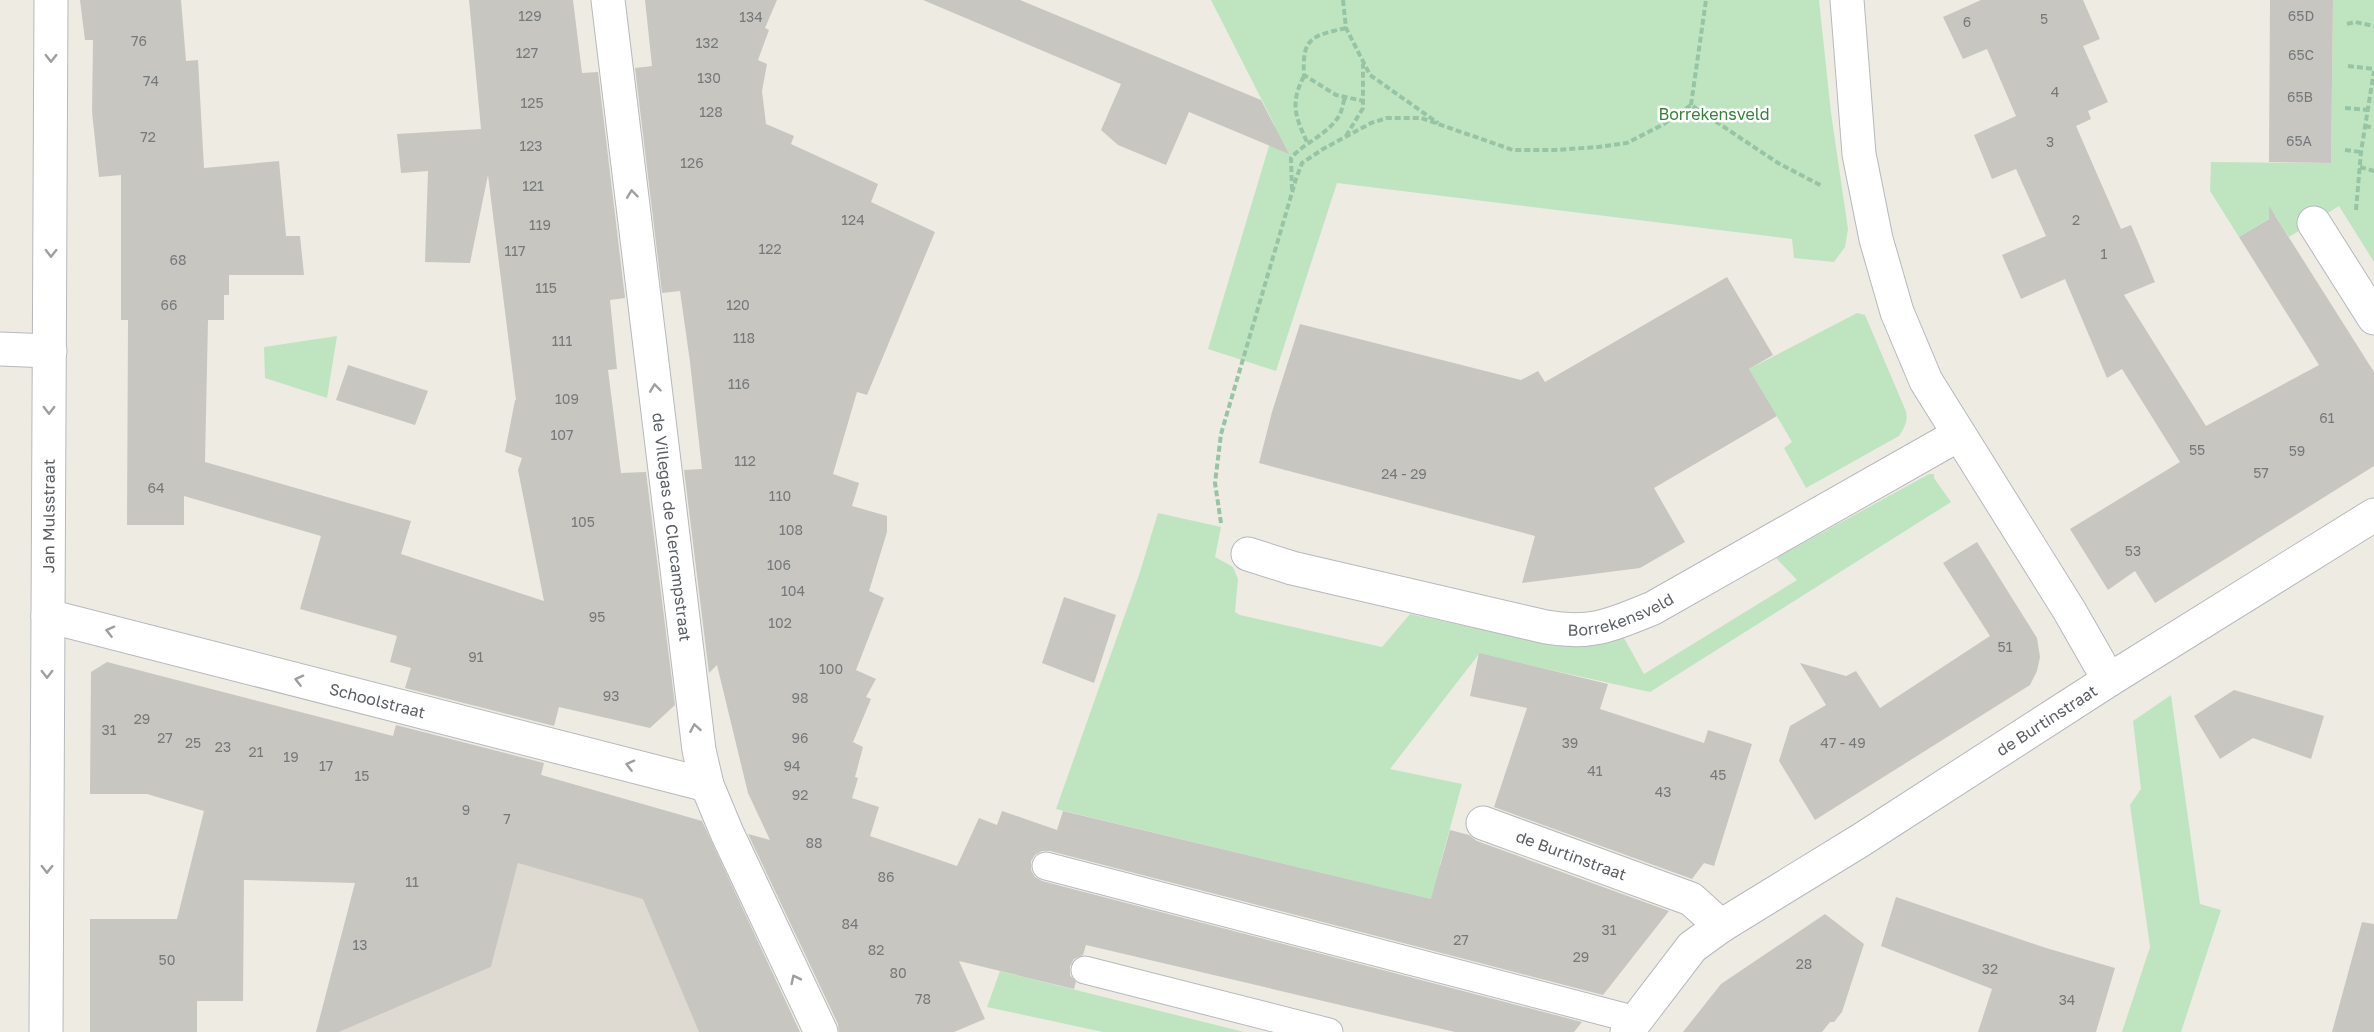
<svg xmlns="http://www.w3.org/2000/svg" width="2374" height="1032" font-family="'Golos Text',sans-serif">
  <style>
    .education { fill: #dedad1 }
    .green { fill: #bfe5c0 }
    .building { fill: #c8c6c0 }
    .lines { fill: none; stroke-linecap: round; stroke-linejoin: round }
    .lane-casing { stroke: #b5b9bd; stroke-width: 29 }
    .street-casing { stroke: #b5b9bd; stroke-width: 35 }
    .path { stroke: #97c4a5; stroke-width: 4; stroke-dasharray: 6 3; stroke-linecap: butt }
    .lane { stroke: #fff; stroke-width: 27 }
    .street { stroke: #fff; stroke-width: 33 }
    .oneway { stroke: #9d9fa1 }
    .labels { text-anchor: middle; stroke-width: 5; stroke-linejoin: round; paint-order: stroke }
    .number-label { font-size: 14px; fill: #76797a }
    .park-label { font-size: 16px; fill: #358139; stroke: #fff }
    .street-label { font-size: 16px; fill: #5b5f63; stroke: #fff }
  </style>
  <rect width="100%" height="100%" fill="#eeebe3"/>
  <path class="education" d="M541,775L680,815L788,1032H339L491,967Z"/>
  <path class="green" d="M1211,0H1819L1831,113L1848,229L1845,247L1834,262L1794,258L1792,239L1337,183L1276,371L1208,349L1275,126Z
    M2333,0H2374V262L2339,206L2289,237L2275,215L2239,237L2210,191L2211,162L2331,163Z
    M1857,313L1865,315L1905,409C1909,419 1905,427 1899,436L1806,488L1784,448L1792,442L1749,369Z
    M337,336L327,398L265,378L264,347Z
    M1929,474H1934V478L1951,502L1650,692L1479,654L1390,769L1462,784L1440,865L1513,919L1056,809L1139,575L1158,513L1221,527L1215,557L1233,567L1238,579L1235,612L1240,615L1382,647L1410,614L1552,645H1588L1624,638L1644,674L1797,580L1776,558Z
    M2171,695L2200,904L2221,910L2181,1032H2122L2150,947L2130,805L2141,789L2133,721Z
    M1000,971L1244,1032H1103L987,1007Z"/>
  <path class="building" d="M80,0H181L186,61L198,60L204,168L279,161L286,236H300L304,275H229V295H224V320H208L205,462L411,521L401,554L544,601L518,470L522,458L505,452L515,400H516L488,175L470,263L425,262L428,171L401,173L397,134L481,129L469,0H573L582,73L598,72L625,298L610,300L617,369L608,370L621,473L646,472L675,705L650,728L559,707L554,726L405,688L411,668L390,662L397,636L300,609L321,536L184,496V525H127L128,320H121V175L99,177L92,112L93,40H85Z
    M645,0H777L765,28L769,30L758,60L767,64L762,91L766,124L794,136L791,144L878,184L871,202L935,232L867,395L857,392L833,474L859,483L852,506L887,516V532L869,591L884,598L856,670L876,679L866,697L871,699L853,742L863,747L855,777L858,778L852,798L879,807L870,836L957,866L979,818L997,825L1002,811L1057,830L1063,811L1431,899L1450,830L1469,835L1477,841L1669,911L1603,995L1050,851H1042L1035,855L1031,861V870L1035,877L1042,881L1582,1022L1574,1032H1455L1086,945L1083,955L1074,959L1070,966V975L1076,982L1074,989L959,961L985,1019L954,1032H839L838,1024L748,834L770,840L748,793L717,665L709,673L684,470L702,469L690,362L680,291L662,293L635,68L652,66Z
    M923,0H1020L1261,100L1289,154L1189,112L1166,165L1118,145L1101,130L1121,84Z
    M1981,0H2083L2100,39L2083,46L2108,102L2088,111L2091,119L2076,126L2121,229L2131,225L2155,282L2124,295L2206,426L2319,365L2239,237L2269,219V206L2374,372V466L2155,603L2135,571L2108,590L2070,529L2180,462L2122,369L2107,378L2065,279L2021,299L2002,255L2046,236L2016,169L1992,179L1974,135L2016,116L1987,49L1963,59L1943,17Z
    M2270,0H2333L2331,163L2269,162Z
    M1727,277L1773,355L1749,369L1777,416L1654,488L1685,542L1640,568L1522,583L1535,536L1259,463L1272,412L1300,324L1521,380L1538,371L1545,382Z
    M348,365L428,391L415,425L336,400Z
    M1977,542L2037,638L2040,657L2037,671L2030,685L1815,820L1779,761L1790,726L1826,705L1800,663L1846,676L1856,671L1880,708L1990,636L1943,563Z
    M1064,597L1116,615L1094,683L1042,663Z
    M1479,653L1608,684L1600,709L1704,743L1708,730L1752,744L1714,866L1704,863L1692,879L1494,807L1527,708L1470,696Z
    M107,662L393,736L396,725L544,763L541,775L702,821L800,1032H699L643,899L518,863L491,967L339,1032H316L355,883L244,880L243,1001H197V1032H90V919H177L204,811L147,794H90L91,672Z
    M2234,690L2324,716L2311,759L2253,738L2220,759L2194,716Z
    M1896,897L2046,948L2115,968L2096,1032H1978L1992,989L1881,946Z
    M1825,914L1864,944L1842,1012L1834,1022H1830L1822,1032H1683L1721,984Z
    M2362,922L2374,924V1032H2332Z"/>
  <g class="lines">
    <g class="lane-casing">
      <path id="lane" d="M1046,866L1636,1020
        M1085,970L1329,1032"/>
    </g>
    <g class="street-casing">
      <g id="street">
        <path id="s1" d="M608,0L699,750L707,785L727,833L821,1032"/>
        <path d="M1847,0L1859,154L1876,239L1897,312L1926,381L2069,610L2109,680"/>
        <path d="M2314,223L2374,318"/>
        <path d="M0,349L50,351"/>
        <path id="s2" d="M1248,554L1292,568L1546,627C1591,635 1612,625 1653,608L1958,435"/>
        <path id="s3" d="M48,616L707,785"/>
        <path id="s4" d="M1483,823L1691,899L1721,926"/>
        <path id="s5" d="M46,1032L51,0"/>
        <path id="s6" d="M1627,1032L1692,947L1721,926L1861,840L2109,680L2374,515"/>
      </g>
    </g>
    <path class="path" d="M1343,0L1346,28L1370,75L1438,123
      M2347,24L2355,22L2374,26
      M1346,28C1312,36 1302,37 1304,75L1336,95L1364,101
      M2348,66L2374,69
      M1304,76C1290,103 1295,116 1307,142
      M1691,105L1706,0
      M2345,108L2368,110
      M2365,126L2374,128
      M1346,136L1363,108V64
      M2345,150L2361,152
      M2360,167L2374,171
      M1292,190L1291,158C1305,142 1327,135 1339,116C1342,111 1343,103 1345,97
      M2356,210L2361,152L2374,71
      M1221,523L1215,483L1221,434L1296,179L1302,163L1323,149L1371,123L1387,118H1421L1513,150H1555L1598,147L1627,143L1664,124L1691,105L1778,163L1822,186"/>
    <use href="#lane" class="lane"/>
    <use href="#street" class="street"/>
  </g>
  <defs><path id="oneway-chevron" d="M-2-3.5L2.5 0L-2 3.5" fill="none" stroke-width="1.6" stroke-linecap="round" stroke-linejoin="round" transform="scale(1.5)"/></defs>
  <g class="oneway">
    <use href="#oneway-chevron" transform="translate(51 58) rotate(90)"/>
    <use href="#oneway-chevron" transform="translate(632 194) rotate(-97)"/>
    <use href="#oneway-chevron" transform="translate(51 253) rotate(91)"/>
    <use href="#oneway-chevron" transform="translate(655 388) rotate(-97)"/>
    <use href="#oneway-chevron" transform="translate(49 410) rotate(90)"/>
    <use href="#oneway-chevron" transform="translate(110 631) rotate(-166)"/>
    <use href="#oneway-chevron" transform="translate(47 674) rotate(90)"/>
    <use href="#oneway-chevron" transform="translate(299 680) rotate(-166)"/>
    <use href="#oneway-chevron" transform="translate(695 728) rotate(-100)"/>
    <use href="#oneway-chevron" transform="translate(630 765) rotate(-166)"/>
    <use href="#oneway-chevron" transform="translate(47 869) rotate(90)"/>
    <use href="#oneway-chevron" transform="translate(795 979) rotate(-116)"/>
  </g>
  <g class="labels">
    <g class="number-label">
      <text x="530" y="21">129</text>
      <text x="2301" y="21">65D</text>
      <text x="751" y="22">134</text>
      <text x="2044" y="24">5</text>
      <text x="1967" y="27">6</text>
      <text x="139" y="46">76</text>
      <text x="707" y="48">132</text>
      <text x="527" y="58">127</text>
      <text x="2301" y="60">65C</text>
      <text x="709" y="83">130</text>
      <text x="151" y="86">74</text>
      <text x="2055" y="97">4</text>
      <text x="2300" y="102">65B</text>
      <text x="532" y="108">125</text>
      <text x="711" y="117">128</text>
      <text x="148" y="142">72</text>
      <text x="2299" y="146">65A</text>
      <text x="2050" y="147">3</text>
      <text x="531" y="151">123</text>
      <text x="692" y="168">126</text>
      <text x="533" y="191">121</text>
      <text x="853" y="225">124</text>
      <text x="2076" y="225">2</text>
      <text x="540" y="230">119</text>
      <text x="770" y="254">122</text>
      <text x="515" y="256">117</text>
      <text x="2104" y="259">1</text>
      <text x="178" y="265">68</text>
      <text x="546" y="293">115</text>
      <text x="169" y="310">66</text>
      <text x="738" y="310">120</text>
      <text x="744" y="343">118</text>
      <text x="562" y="346">111</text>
      <text x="739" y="389">116</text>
      <text x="567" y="404">109</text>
      <text x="2327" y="423">61</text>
      <text x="562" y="440">107</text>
      <text x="2197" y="455">55</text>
      <text x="2297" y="456">59</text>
      <text x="745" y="466">112</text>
      <text x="2261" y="478">57</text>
      <text x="1404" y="479">24 - 29</text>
      <text x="156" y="493">64</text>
      <text x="780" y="501">110</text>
      <text x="583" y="527">105</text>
      <text x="791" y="535">108</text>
      <text x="2133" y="556">53</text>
      <text x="779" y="570">106</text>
      <text x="793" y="596">104</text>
      <text x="597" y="622">95</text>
      <text x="780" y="628">102</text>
      <text x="2005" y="652">51</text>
      <text x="476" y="662">91</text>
      <text x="831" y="674">100</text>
      <text x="611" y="701">93</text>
      <text x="800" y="703">98</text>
      <text x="142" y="724">29</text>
      <text x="109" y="735">31</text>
      <text x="165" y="743">27</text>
      <text x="800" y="743">96</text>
      <text x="193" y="748">25</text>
      <text x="1570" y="748">39</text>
      <text x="1843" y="748">47 - 49</text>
      <text x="223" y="752">23</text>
      <text x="256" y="757">21</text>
      <text x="291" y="762">19</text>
      <text x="326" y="771">17</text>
      <text x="792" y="771">94</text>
      <text x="1595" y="776">41</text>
      <text x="1718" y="780">45</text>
      <text x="362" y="781">15</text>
      <text x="1663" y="797">43</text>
      <text x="800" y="800">92</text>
      <text x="466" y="815">9</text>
      <text x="507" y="824">7</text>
      <text x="814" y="848">88</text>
      <text x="886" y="882">86</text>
      <text x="412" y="887">11</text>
      <text x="850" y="929">84</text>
      <text x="1609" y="935">31</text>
      <text x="1461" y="945">27</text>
      <text x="360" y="950">13</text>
      <text x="876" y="955">82</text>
      <text x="1581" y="962">29</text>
      <text x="167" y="965">50</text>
      <text x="1804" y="969">28</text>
      <text x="1990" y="974">32</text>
      <text x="898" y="978">80</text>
      <text x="923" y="1004">78</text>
      <text x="2067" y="1005">34</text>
    </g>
    <g class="park-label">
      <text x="1714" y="120">Borrekensveld</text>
    </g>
    <g class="street-label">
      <text dy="6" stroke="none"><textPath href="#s5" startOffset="516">Jan Mulsstraat</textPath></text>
      <text dy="6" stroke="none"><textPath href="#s1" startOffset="531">de Villegas de Clercampstraat</textPath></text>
      <text dy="6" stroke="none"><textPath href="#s2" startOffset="384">Borrekensveld</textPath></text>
      <text dy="6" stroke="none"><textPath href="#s3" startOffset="340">Schoolstraat</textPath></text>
      <text dy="6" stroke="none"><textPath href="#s6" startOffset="528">de Burtinstraat</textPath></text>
      <text dy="6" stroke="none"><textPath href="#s4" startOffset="94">de Burtinstraat</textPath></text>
    </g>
  </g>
</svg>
